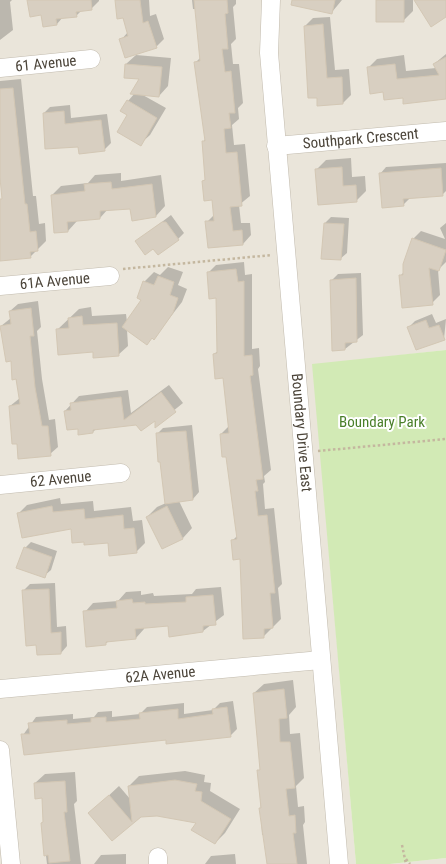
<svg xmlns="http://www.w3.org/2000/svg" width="446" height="864" font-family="'Roboto Condensed',sans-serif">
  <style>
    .residential { fill: #eae5da }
    .green { fill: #d2eab5 }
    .shadow { fill: #0003 }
    .building { fill: #d8cfc1; stroke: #d3c7b4 }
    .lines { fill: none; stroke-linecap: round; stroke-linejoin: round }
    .minor-casing { stroke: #c2bbae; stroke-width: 19 }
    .path { stroke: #c4b79f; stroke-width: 2.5; stroke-dasharray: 2.5 2.5; stroke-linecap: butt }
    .minor { stroke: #fff; stroke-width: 18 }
    .labels { text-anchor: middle; stroke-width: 4; stroke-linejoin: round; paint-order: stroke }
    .street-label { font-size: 15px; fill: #4b4439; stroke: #fff }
    .park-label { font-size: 15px; fill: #4a7f2a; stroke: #fff }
  </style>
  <rect width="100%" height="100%" fill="#f6f3ec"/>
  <path class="residential" d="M0,0H446V350L313,365L356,864H0Z
    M446,858V864H390Z"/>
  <path class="green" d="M446,350V858L390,864H356L312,364Z"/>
  <path class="shadow" d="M0,0H12L10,2L13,30L0,40Z
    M28,0H99V1L91,9L82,10L76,16L63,17L57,24L42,14Z
    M117,0H149L150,16L156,14L164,39L156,47L121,40L128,32Z
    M192,0H236V4L233,7L236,39L231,44L233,64H239L243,103L238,108L239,119L232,125L234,145L245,144L250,196L239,205L241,223H250L251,235L243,244L207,222L215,214L213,199L204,181L206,179L203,142L206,138L196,62L201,57L196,9H193Z
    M311,0H342L332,12Z
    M377,0H413V11L404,20Z
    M330,17L335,70L349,69L351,95L343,103L319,104L305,26L313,18Z
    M446,54V98L404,96L384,91L368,68L377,59L404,55L406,71L436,68L434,64Z
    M136,55L171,58L168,86L159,96L141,94L166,108L150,135L140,144L128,114V101L135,93L141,78L126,64Z
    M21,79L33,196H36L39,224L45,223L46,241L30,257L0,260V207L4,198L0,177V81Z
    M70,105L71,118L107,114L111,143L105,149L79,145L44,113L50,107Z
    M351,158L352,177L365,176L366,191L356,201L316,170L326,160Z
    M446,163V191L442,195L410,198L403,205L380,174L386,167Z
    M121,173V181L161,175L165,206L156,216L131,208L108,209L100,218L77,221L68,231L52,195L61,186L88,183L95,175Z
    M171,215L184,233L178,239L153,247L137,241Z
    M331,217L349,218L347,253L340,259L325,223Z
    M446,223V262L438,270L440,295L432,303L400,276L404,272L413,239L421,231L445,239L440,228Z
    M244,262L245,275L252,274V349L259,348L260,366L258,369L271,470L264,476L265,482L263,484L265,509L274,508L282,584L278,588L281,619L264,636L241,557L232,541L238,535L228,456L221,434L229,426L224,377L214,354L218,351L217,297L208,273L216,265Z
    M168,267L183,272L178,285L187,289L182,302L154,338L127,330L128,346L118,355L94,351L57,330L79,309L91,307L92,316L126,314L127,322L143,299L144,282L154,272L160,275Z
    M361,273L363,335L345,349L331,281L338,274Z
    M38,301L41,327L37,331L42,379L49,420L55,419L58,447L50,454L18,442L10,406L20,398L12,360L1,326L11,318L10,311L18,304Z
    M432,314L436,323L446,319L444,339L409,327L415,321Z
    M169,385L183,403L156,425V419L97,428L93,432L79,427L65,411L79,396L128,390L131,413Z
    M192,425L199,492L193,499L179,501L192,528L183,538L162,548L147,517L157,507L166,503L157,434L163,428Z
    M60,498L61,504L93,501L94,511L131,507L133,521L142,520L145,543L136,552L109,541L85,540L72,528L19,513L27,505Z
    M31,542L57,551L51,570L44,576L25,548Z
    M55,583L57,627L66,626L67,646L61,653L37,644L23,591L30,584Z
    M221,587L224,615L203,631L185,632L182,635L170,636V625L144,627V629L136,638L109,641L105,644L85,612L93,603L118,601L126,592L141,591V595L153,593L154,596L192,594L196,589Z
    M293,680L296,707L289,715L290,734L300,733L304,778L296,786L298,807L304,806L305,822L303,825L307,864H267L265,834L262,835L259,771L261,768L254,693L264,684Z
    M233,701L237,729L230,736L167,738L23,735L36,717L73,714V719L94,717L98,712L112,711V717L140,714L147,707L184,703V714L213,710L220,703Z
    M185,771L205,775L204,782L211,783L210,791L240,809L225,833L215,843L198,822L157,814L141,816L112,840L90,813L119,786L131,800L129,786L139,776Z
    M75,772L77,801L74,804L81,864H47L42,823L44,821L43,797L35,783L45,774Z
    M126,854V864H94L101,855Z
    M235,854L236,864H205L211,856Z"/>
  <path class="building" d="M27,0H91L92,10L76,12L77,17L56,19L57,25L43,27L41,15L30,17Z
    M115,0H140L143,23L148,21L157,48L125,58L119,39L128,36L123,18L117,19Z
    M194,0H227L228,13L225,14L228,49H222L225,72L231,71L235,113H229L231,128L224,129L226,153L237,152L242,206L230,207L233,231L242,230L243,245L208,248L205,221H214L212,200L204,201L202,181L205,180L202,141H205L194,62L200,61Z
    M292,0H335L332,14L291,5Z
    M376,0H404V22H376Z
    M414,0H446V17L431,27Z
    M323,24L327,78L342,77L343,104L317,106V98H308L304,26Z
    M446,57V99L403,104V98L384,100L383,92L370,94L367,67L395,64L397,79L439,75L433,64Z
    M125,64L162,67L159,97L130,94L139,79L124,78Z
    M13,88L25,204H27L30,232L36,231L38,251L30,252L31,258L0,261V199H2L0,178V89Z
    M127,100L157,118L141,146L117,132L127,115L120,111Z
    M64,111L65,124L101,120L105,151L79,154L78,147L45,149L43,113Z
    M342,167L343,186L356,185L357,202L318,205L315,169Z
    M441,168L443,196L403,199L404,206L382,208L379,173Z
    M111,182L112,189L152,184L156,217L132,221L130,209L100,211V219L67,222L68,232L54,233L51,195L85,191L84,184Z
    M162,222H166L179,240L158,255L153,249L145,255L135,241Z
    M324,223L344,224L341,260L321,259Z
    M412,238L446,250L439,271L429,268L433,305L402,308L399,275H403V264Z
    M236,269L238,282L244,281V356L252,355L253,375L250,376L263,479L256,480L258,491H255L258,516L267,515L275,593H270L273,628L264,629V638L243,639L240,559L233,560L231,540L237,539L226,457H222L220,434L229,433L223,378L215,379L213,354L217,353L216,298L209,299L207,272Z
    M158,276L174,282L170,295L178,298L173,313L154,340L152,338L147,345L122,327L141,300L137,298L143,281L154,285Z
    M356,278L357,342L345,343V350L332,351L330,280Z
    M31,308L34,336H30L35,387L42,426H48L51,456L18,459L17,444H12L9,406L20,404L16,379L12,380L11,361L6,362L0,326L11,324L9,311Z
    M82,316L83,325L117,323L119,356L93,358V352L58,355L56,329L69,328L68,318Z
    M426,320L429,328L439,325L445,340L416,350L407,327Z
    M161,392L176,412L155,428V421L141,431L136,425L93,430V433L78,435V429L67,430L64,411L71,410L70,403L121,397L124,420Z
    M186,431L193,500L165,504L160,462H158L156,433Z
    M52,506L53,512L84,509L85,519L123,515L124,529L134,528L137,553L109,556L108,543L84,545V542L72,543L71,529L22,538L17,513Z
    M167,506L183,539L162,549L146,517Z
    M24,547L52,557L45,578L16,568Z
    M49,589L51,633L61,632V654L37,655L36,645L26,646L22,590Z
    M213,595L216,625L203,626V632L169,637L168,626L135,629L136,639L106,642V645L86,647L83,611L117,608L116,601L132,599L133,603L145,602V604L186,602V597Z
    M284,689L287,718L279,719L280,742H290L295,788L286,789L289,816L295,815L296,833H293L297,864H267L259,808H261L257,770H260L253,693Z
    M227,707L231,737L166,744V740L24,755L21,734H30L28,723L67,720V724L91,722V718L106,717V722L140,719L139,713L178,709V719L213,714L212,709Z
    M175,780L197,784L195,791L202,792L201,801L231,819L215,844L191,830L196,823L157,816L141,817L112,841L88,813L109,795L132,822L128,786Z
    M65,781L67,812H64L70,861L49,863L48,855L44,856L41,823L43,822L42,798L35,799L34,783Z"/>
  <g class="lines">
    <g class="minor-casing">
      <g id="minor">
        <path id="s1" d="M271,0L269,53L339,864"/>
        <path id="s2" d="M0,68L91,59"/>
        <path id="s3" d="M276,146L446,131"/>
        <path id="s4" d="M0,286L110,276"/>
        <path id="s5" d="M0,485L121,473"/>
        <path id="s6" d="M0,689L321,660"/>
        <path d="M0,750L11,864"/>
        <path d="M158,857V864"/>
      </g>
    </g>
    <path class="path" d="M123,269L272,255
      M318,451L446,439
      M402,845L406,864
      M406,859L410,864"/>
    <use href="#minor" class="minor"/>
  </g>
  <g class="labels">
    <g class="street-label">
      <text dy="5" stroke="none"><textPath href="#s2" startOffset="46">61 Avenue</textPath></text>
      <text dy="5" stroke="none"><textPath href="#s3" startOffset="85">Southpark Crescent</textPath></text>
      <text dy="5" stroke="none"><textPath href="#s4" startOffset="55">61A Avenue</textPath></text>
      <text dy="5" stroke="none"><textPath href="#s1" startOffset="434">Boundary Drive East</textPath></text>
      <text dy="5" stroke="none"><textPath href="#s5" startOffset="61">62 Avenue</textPath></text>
      <text dy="5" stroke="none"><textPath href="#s6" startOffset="161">62A Avenue</textPath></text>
    </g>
    <g class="park-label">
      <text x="382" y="427">Boundary Park</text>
    </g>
  </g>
</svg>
